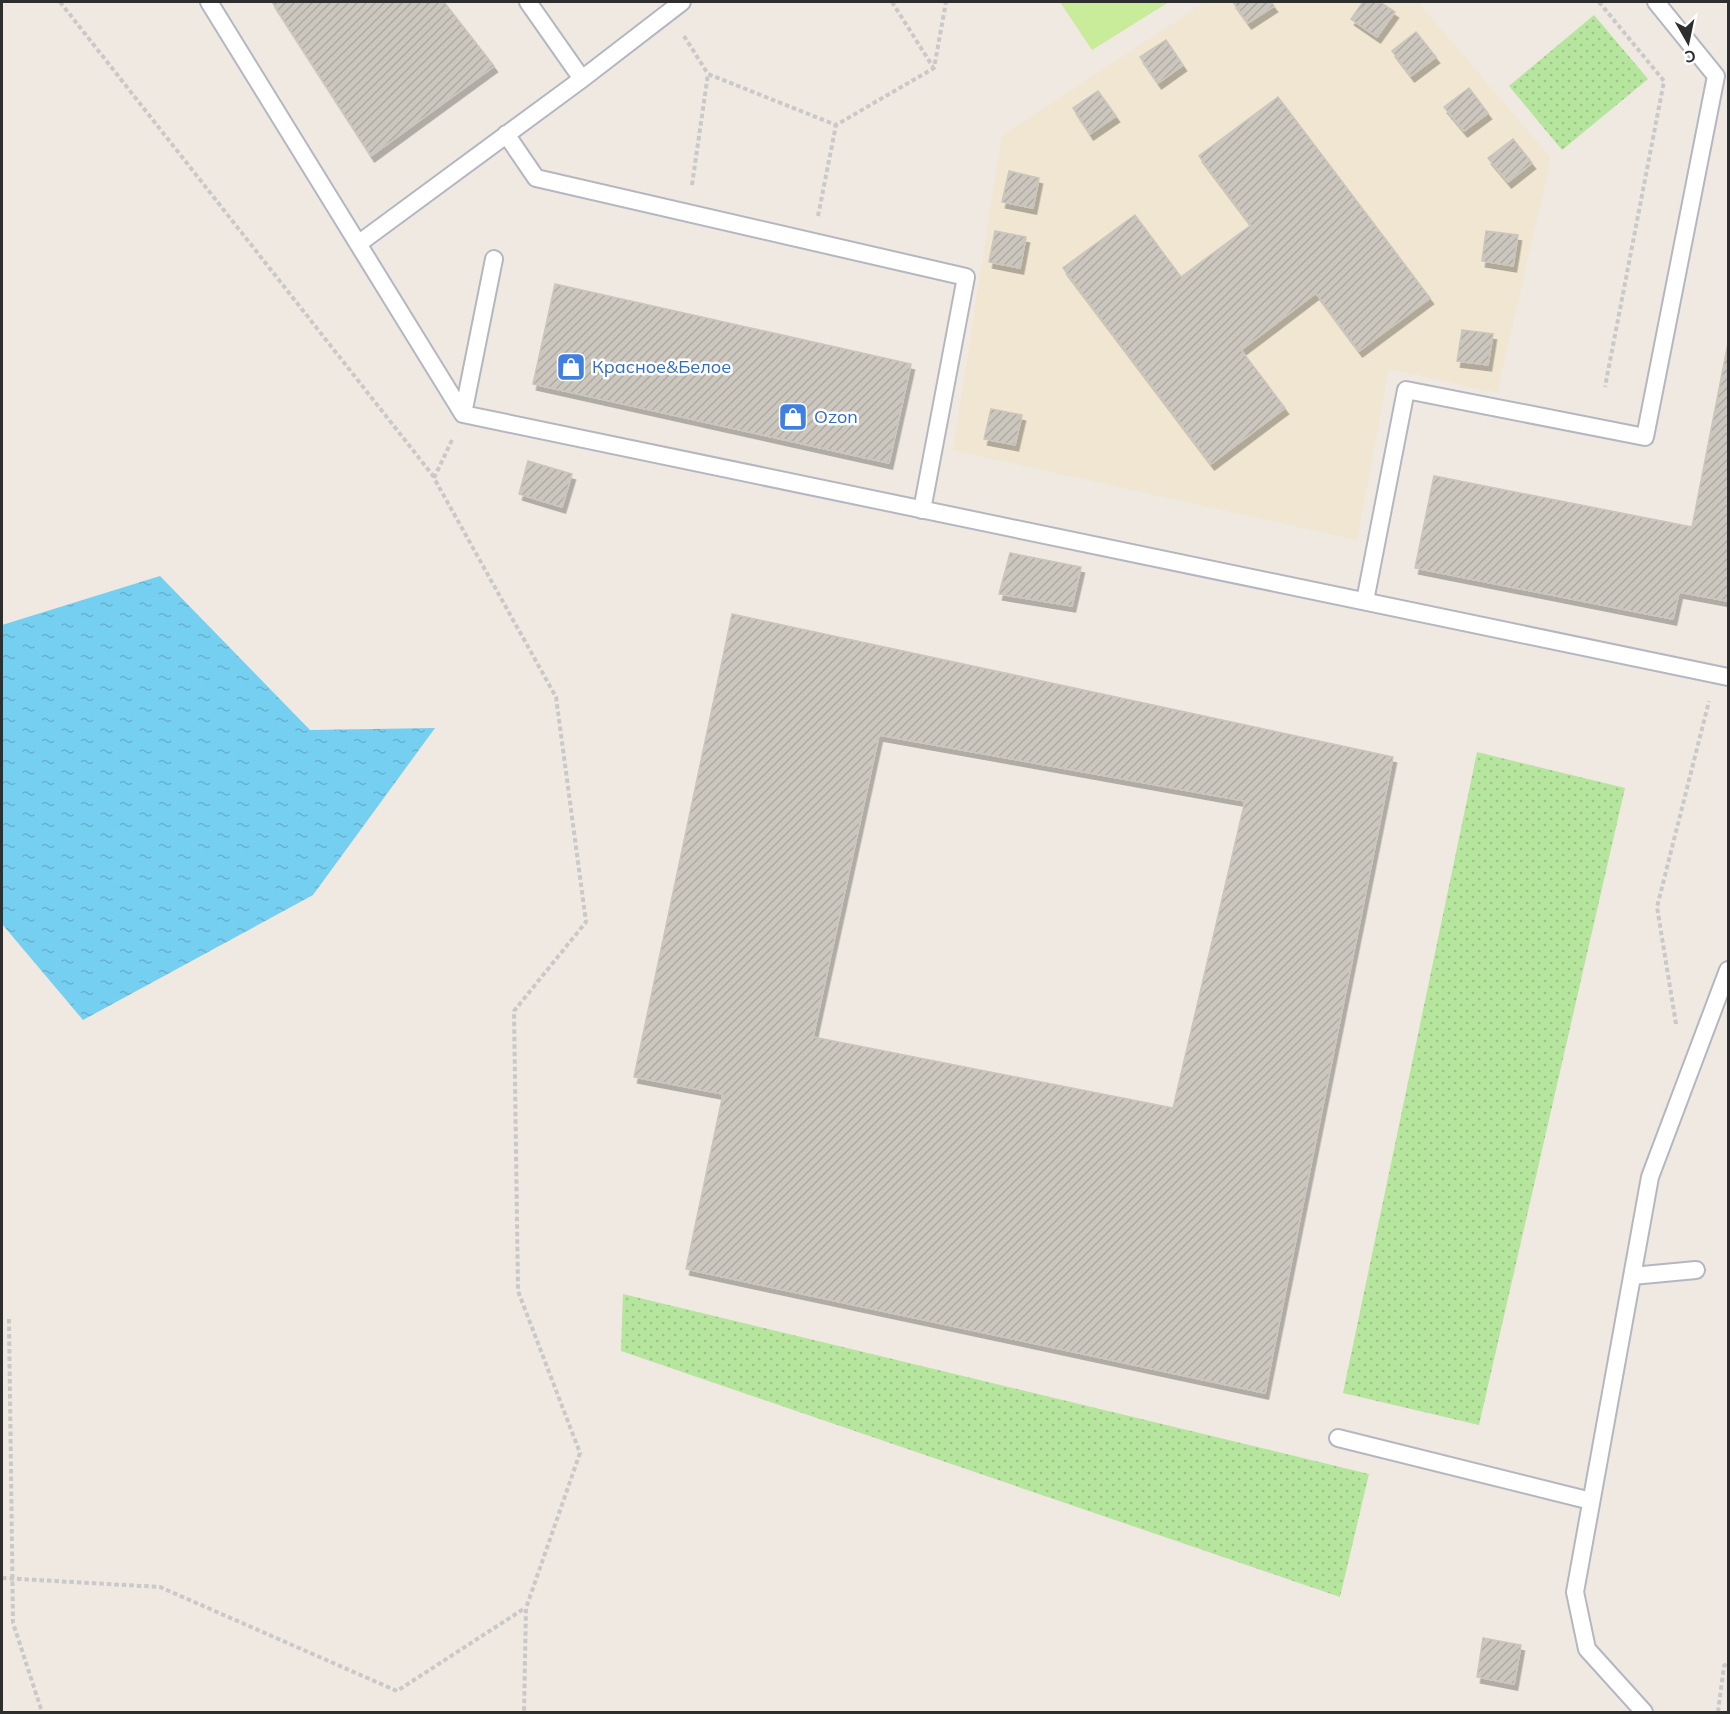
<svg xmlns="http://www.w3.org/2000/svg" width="1730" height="1714" font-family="Mulish,sans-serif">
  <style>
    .education { fill: #f0e6d1 }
    .park { fill: url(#park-dots) }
    .pitch { fill: #c9ec9a }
    .water { fill: url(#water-ripples) }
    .building { fill: url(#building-hatch); stroke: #cbc5ba; stroke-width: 1.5; fill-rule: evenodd; filter: url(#shadow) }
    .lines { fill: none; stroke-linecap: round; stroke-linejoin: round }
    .service-casing { stroke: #b4b7c1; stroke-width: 20 }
    .path { stroke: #c9c9c9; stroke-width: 4; stroke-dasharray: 4.5 3; stroke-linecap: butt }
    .service { stroke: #fff; stroke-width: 16 }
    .labels { text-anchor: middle; stroke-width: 5; stroke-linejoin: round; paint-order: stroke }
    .shop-label { font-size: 18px; fill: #366cbe; stroke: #fff; text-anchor: start }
  </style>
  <defs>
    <pattern id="park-dots" width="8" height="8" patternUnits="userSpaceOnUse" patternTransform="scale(1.5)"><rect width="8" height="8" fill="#b6e59e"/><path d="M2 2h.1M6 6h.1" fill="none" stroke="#9dc588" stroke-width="1.8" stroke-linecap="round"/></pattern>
    <pattern id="water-ripples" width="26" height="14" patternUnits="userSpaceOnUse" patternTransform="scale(1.5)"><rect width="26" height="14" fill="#75cff0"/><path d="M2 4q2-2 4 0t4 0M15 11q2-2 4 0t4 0" fill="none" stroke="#66b2ce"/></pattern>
    <pattern id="building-hatch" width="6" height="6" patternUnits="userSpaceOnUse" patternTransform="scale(1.5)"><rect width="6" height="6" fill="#cbc7bf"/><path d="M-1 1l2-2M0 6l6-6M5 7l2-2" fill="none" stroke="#afaba4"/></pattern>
    <filter id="shadow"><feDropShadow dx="3.5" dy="6" stdDeviation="0" flood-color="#0004"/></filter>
  </defs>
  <rect width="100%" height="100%" fill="#efe9e1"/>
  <path class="education" d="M1205,2H1418L1551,158L1497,393L1389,369L1357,540L953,450L1002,136Z"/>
  <path class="park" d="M1594,15L1648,79L1562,150L1509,86Z
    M1477,752L1625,788L1479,1425L1343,1393Z
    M623,1294L1369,1474L1340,1597L621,1351Z"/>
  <path class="pitch" d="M1060,2H1169L1092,50Z"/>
  <path class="water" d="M160,576L310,730L435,728L313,895L83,1020L2,924V625Z"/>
  <path class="building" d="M272,2H444L494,66L371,156Z
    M1233,2H1271L1274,6L1248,23Z
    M1363,2H1380L1395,12L1377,37L1351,19Z
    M1416,32L1436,57L1411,76L1392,51Z
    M1166,40L1183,65L1158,83L1140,57Z
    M1469,88L1488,113L1464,131L1444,107Z
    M1098,91L1116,116L1090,134L1073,108Z
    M1278,97L1430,298L1359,351L1316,293L1241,350L1285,408L1211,464L1063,268L1135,215L1181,277L1251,225L1199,156Z
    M1513,139L1532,163L1508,182L1488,158Z
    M1009,171L1039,178L1033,208L1002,202Z
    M995,231L1026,237L1020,268L989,262Z
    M1486,231L1518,235L1513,266L1482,261Z
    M555,284L911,364L889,463L533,384Z
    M1462,330L1493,334L1488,365L1457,361Z
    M1728,343V601L1679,592L1673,619L1415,568L1434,476L1692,527Z
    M991,409L1022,415L1015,445L984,439Z
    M528,461L572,474L562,507L519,494Z
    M1010,553L1081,567L1072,606L999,594Z
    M732,614L1393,757L1265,1393L686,1269L723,1094L634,1077ZM879,735L1245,801L1173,1108L813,1037Z
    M1483,1638L1521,1645L1514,1684L1477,1677Z"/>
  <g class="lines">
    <g class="service-casing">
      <path id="service" d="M209,2L463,414L1728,677
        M528,2L582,79
        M506,134L536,178L966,277L922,510
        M358,244L582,79L682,2
        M463,414L494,259
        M1365,601L1406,390L1645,437L1716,76L1656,2
        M1632,1276L1696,1270
        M1338,1438L1591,1501
        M1644,1712L1587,1649L1575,1592L1650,1177L1728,970"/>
    </g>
    <path class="path" d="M60,2L434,477
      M892,2L933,67
      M1599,2L1664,81L1605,387
      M684,36L708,74
      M692,185L708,74L836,125L934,68L946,2
      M818,216L836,125
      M452,440L434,478L556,697L586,922L514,1011L518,1291L580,1453L526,1608L524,1712
      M1676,1024L1657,907L1709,701
      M9,1319L13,1623L42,1712
      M2,1578L160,1587L397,1691L525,1608
      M1718,1712L1724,1666L1728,1662"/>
    <use href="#service" class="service"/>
  </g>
  <defs>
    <g id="shop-square" transform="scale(1.5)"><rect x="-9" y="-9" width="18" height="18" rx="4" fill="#3f7fe0" stroke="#fff"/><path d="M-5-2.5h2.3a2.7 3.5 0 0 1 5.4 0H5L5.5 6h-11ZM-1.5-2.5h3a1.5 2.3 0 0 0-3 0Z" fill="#fff"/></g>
  </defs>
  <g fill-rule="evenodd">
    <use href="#shop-square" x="571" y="367"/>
    <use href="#shop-square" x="793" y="417"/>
  </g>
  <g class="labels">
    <g class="shop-label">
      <text x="592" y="373">Красное&amp;Белое</text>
      <text x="814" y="423">Ozon</text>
    </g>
  </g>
  <rect width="1730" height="1714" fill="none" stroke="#2e2e2e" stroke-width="6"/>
  <g transform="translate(1688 42) rotate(171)" stroke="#ffffff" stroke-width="4.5" paint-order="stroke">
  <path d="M0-4.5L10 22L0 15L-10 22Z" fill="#2e2e2e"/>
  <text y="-9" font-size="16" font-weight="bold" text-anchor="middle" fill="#2e2e2e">С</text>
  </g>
</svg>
